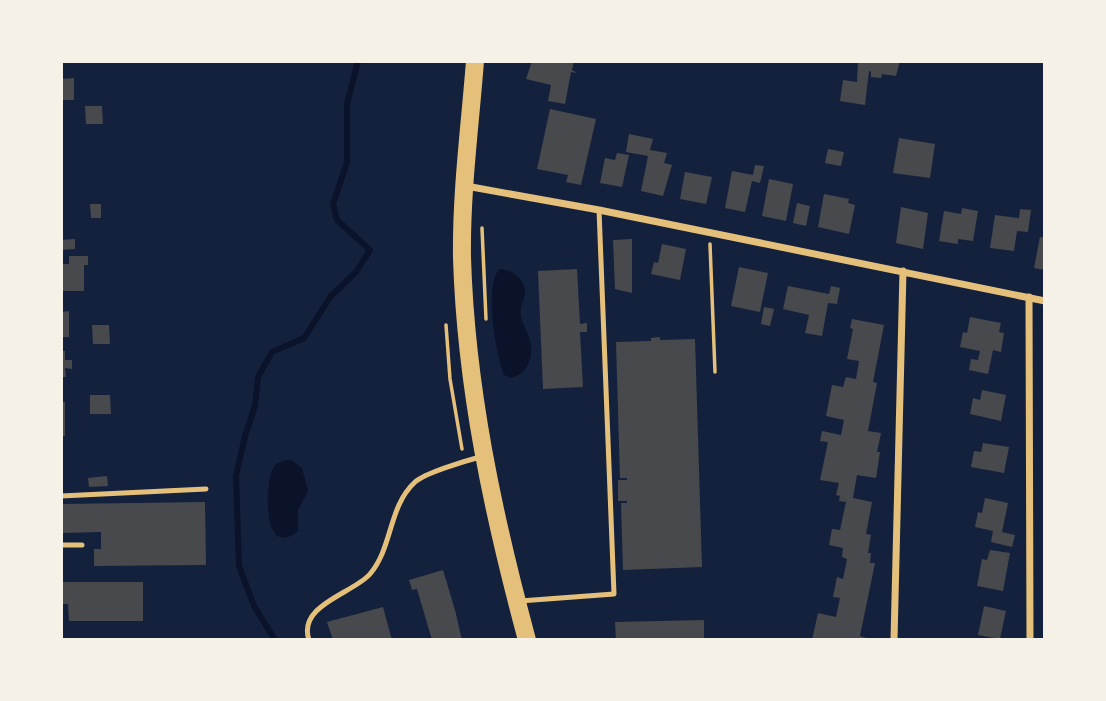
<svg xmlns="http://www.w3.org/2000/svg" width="1106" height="701" font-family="Quicksand,sans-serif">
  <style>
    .water { fill: #0b132b }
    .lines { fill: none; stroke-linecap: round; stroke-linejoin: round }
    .stream { stroke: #0b132b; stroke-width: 6 }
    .building { fill: #48494c }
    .path { stroke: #e5c07b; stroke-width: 3.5 }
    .service { stroke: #e5c07b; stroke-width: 5 }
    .minor { stroke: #e5c07b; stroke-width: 7 }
    .primary { stroke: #e5c07b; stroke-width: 18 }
  </style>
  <rect width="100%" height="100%" fill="#14213d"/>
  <path class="water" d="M500,269C512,269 527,281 525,294C524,301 519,308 521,316C522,324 527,330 529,337C535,354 529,373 511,378L504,375C496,355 483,283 500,269Z
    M286,460H291L302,468L308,491L298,510V531C260,562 265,476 275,465C277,464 284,460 286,460Z"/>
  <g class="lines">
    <path class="stream" d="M275,640L254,606L239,566L236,476L245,436L255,406L258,377L272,352L304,338L331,296L356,272L370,250L337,220L333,204L347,162V104L358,61"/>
  </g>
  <path class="building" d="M532,61H574L572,70L577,73L571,72L565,104L548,101L551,85L526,79Z
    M858,61H900L896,76L882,74L881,78L871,77V72L869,71L865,105L840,101L843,80L857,82Z
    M74,78V100H61V79Z
    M85,106H102L103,124H86Z
    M550,109L596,119L581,185L566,182L568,175L537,169Z
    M629,134L653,139L650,150L667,153L664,163L672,165L663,196L641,191L648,156L626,152Z
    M899,138L935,144L930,178L893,173Z
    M828,149L844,152L841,166L825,163Z
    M617,153L629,155L622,187L600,183L605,158L615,160Z
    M755,165L764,166L760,183L752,181L745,212L725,208L732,171L753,175Z
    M685,172L712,177L706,204L680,199Z
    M769,179L793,184L786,221L762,216Z
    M824,194L849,199L848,203L855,205L849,234L818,227Z
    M797,203L810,206L806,226L793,223Z
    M90,204H101V218H91Z
    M901,207L928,213L923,249L896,243Z
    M962,208L978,211L973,241L958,239V244L939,241L944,211L961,214Z
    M1020,209L1031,210L1028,232L1017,231L1014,251L990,248L995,215L1019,218Z
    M1040,237L1045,238V270L1034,268Z
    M75,239V249L61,250V240Z
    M632,239V293L615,289L613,240Z
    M662,244L686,249L680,280L651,274L654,262L658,263Z
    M69,256H88V265H84V291H61V264H69Z
    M739,267L768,273L760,312L731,306Z
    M577,269L580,324L587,323V332H580L583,387L543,389L538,271Z
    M788,286L829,294L831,286L840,288L837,304L828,303L822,336L805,333L809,315L783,309Z
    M764,307L774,309L770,326L761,324Z
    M69,311V337H61V312Z
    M970,317L1001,323L999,332L1004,333L1001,352L993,350L988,374L969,370L971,359L978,360L980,351L960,347L963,332L967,333Z
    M852,319L884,325L873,382L877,383L868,431L881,433L877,452H880L876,478L857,475L853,498L872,502L866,534L871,535L868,553H871L870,563H875L860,636L873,640H812L818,613L836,617L840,598L833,597L837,577L843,579L847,559L842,557L843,548L829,545L832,529L840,530L846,502L839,501L840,496L836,495L839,483L820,480L828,442L820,441L822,431L841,435L844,420L826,416L832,385L843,387L846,377L856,379L859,361L847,359L853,329L850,328Z
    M92,325H109L110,344H93Z
    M660,337V340L695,339L702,567L623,570L621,503H627V501H618V480H627V478H620L616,342L651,341V338Z
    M61,351H65V360H72V369L65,368L66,377H61Z
    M982,390L1006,395L1001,421L970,414L973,398L980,400Z
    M90,395H110L111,414H90Z
    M61,402H65V436H61Z
    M983,443L1009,447L1004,473L971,467L974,451L981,452Z
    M107,476L108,486L89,487L88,478Z
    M985,498L1008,503L1002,532L1015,535L1012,547L991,542L993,531L975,527L978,512L982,513Z
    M205,502L206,565L94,566V549H101V532L61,533V504Z
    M990,550L1010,553L1003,591L977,586L982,559L987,560Z
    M443,570L455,610L462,640H432L417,589L412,590L409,580Z
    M61,582H143V621H69L68,604H61Z
    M984,606L1006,611L1000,639L978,635Z
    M383,607L392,640H333L327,622Z
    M704,620V640H616L615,622Z"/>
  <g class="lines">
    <path class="path" d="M482,228L486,319
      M710,244L715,372
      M446,325L450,379L462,449"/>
    <path class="service" d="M61,496L206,489
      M61,545H82
      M520,601L614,594L599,210
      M309,640C297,605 354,593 370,574C393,547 388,507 415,482C425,473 465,461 480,457"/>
    <path class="minor" d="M466,186L599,210L1045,301
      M1029,297L1030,640
      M894,640L903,271"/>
    <path class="primary" d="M475,61C470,126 461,193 462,258C466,388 493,514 527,640"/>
  </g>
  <rect width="1106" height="701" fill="none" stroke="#f6f1e7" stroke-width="126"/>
</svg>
